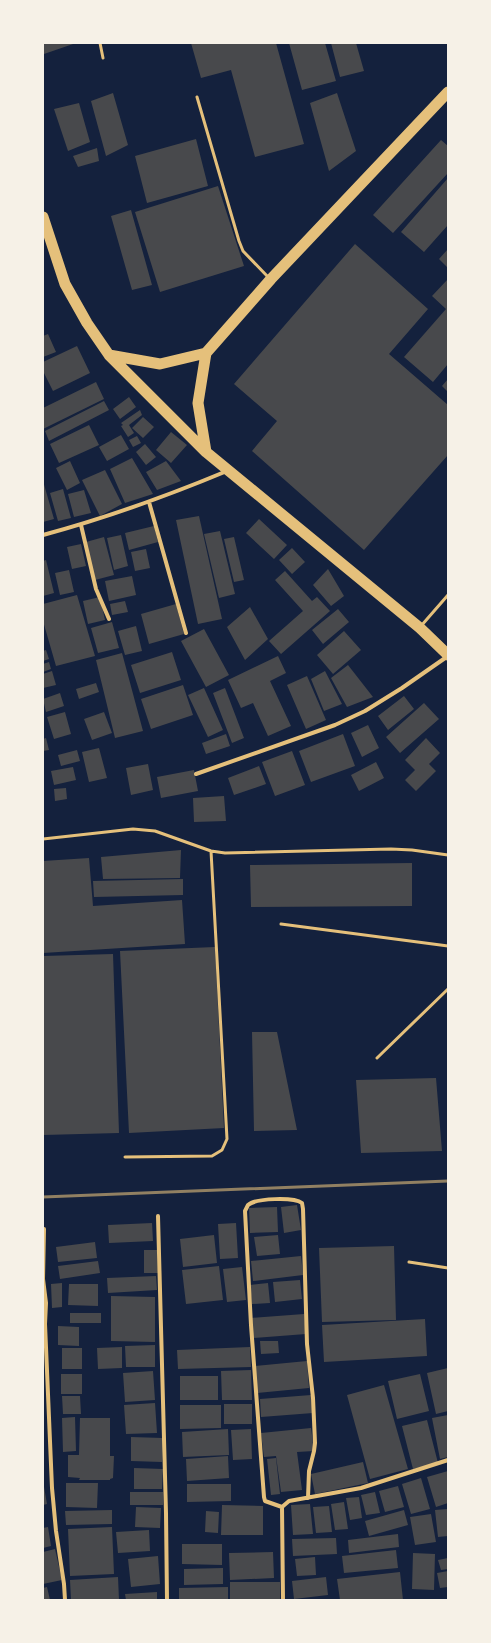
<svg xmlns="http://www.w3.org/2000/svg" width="491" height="1643" font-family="'Noto Sans',sans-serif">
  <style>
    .building { fill: #48494c }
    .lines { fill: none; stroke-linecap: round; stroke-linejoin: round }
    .service { stroke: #e5c07b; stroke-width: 3 }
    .minor { stroke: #e5c07b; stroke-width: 4 }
    .trunk { stroke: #e5c07b; stroke-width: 11 }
    .rail { stroke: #918062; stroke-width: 3 }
  </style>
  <rect width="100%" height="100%" fill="#14213d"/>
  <path class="building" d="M43,43H76L44,54Z
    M191,43H276L304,144L255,157L231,70L201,78Z
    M289,43H325L336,81L302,90Z
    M331,43H356L364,71L340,77Z
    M113,93L128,145L106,156L91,101Z
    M337,93L356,151L329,171L310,103Z
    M79,103L90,142L68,151L54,109Z
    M196,139L208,186L147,203L135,156Z
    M441,140L448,146V173L393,233L373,215Z
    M97,148L99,161L78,167L73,156Z
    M448,178V225L424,252L401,232Z
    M218,186L244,266L160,292L135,212Z
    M131,210L152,285L132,290L111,216Z
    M355,244L428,309L389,354L448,405V455L364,550L252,451L277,421L234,384Z
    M448,249V268L439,259Z
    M448,279V364L433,382L404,357L446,309L432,296Z
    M48,334L56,352L43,357V336Z
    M77,346L90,373L53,391L43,371V362Z
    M448,379V392L442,386Z
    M96,382L104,399L43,429V408Z
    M129,397L136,407L120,419L113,409Z
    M104,401L109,410L49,441L45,431Z
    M140,410L142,415L129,425L134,433L128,437L121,426L123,425L121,423Z
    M143,417L154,427L143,438L132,428Z
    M89,425L99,445L59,463L50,444Z
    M171,432L187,445L171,463L156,450Z
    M121,435L129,449L107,461L99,447Z
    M137,436L141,443L133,447L129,440Z
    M145,444L156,457L146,465L136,452Z
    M132,458L153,494L125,503L110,469Z
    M70,461L80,483L67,490L56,468Z
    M166,461L181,481L157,490L146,472Z
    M105,470L122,504L100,516L82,480Z
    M43,481L54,519L43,522Z
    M63,489L71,518L58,521L50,493Z
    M84,490L91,513L74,517L68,494Z
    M199,516L222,619L198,624L176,520Z
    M259,519L287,545L274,559L246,533Z
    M154,526L158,542L129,550L125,533Z
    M220,531L235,594L219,598L204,534Z
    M121,535L128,566L114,570L107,538Z
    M104,537L114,575L95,580L86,542Z
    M234,537L244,580L234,582L224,539Z
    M81,544L86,566L72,569L67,547Z
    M292,548L305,562L292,574L279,560Z
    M146,549L150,568L135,571L131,552Z
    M46,560L54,593L43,596V561Z
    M328,569L344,596L331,606L313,585Z
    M69,570L74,592L60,595L55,573Z
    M285,571L312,601L317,597L330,611L281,654L269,641L303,611L275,580Z
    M132,576L136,595L109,601L105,581Z
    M77,595L95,656L56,666L43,621V604Z
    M100,597L105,620L88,624L83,601Z
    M125,601L128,612L112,615L110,604Z
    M176,604L184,634L149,644L141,614Z
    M250,607L268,639L245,660L227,627Z
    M338,609L349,622L323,644L312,630Z
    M112,622L119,648L98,653L91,628Z
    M136,626L142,651L125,655L118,631Z
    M204,629L229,675L206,687L181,641Z
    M344,631L361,650L333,674L317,655Z
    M46,650L49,659L43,661V651Z
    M172,652L181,680L140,693L131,665Z
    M122,653L143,731L115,738L96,660Z
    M278,656L286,673L270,681L291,726L268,736L253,703L241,708L228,680Z
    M49,662L51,669L43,672V664Z
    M348,665L373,697L347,707L331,678Z
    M52,671L56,685L43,688V674Z
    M325,671L342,704L324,711L311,679Z
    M307,676L326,720L306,729L287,685Z
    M96,683L99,692L79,699L76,689Z
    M183,685L193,715L151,729L141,699Z
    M204,688L223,730L208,737L188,695Z
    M225,688L244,738L232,743L213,693Z
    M60,693L64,706L46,712L43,699Z
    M404,696L414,709L388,730L378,716Z
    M424,703L439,719L400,753L386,737Z
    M65,712L71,734L54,739L47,717Z
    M104,712L112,733L92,740L84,719Z
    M368,725L379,748L362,757L351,733Z
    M226,734L230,746L206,754L202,743Z
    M343,734L355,766L311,782L299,751Z
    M46,738L49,750L43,751V739Z
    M426,738L440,753L429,764L436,771L416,791L405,780L415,770L405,760Z
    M99,748L107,778L89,782L82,752Z
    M77,750L80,761L61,766L58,755Z
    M292,751L305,785L275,796L262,762Z
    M376,762L384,778L359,791L351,775Z
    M148,764L153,790L131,795L126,768Z
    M259,766L266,784L234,795L228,778Z
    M73,767L76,780L54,785L51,771Z
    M194,770L198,791L161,798L157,777Z
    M66,788L67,799L55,801L54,789Z
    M224,796L226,821L194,822L193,798Z
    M181,850L180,878L103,879L101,857Z
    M89,858L93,906L182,900L185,944L43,953V861Z
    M412,863V906L251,907L250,865Z
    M183,879V895L94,897L93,881Z
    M215,947L224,1128L129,1133L120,951Z
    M113,954L119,1133L43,1135V956Z
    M252,1032H277L297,1130L254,1131Z
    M436,1078L442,1151L361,1153L356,1080Z
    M297,1205L301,1230L284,1233L281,1207Z
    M277,1207L278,1232L250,1233L249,1208Z
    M152,1223L153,1241L109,1243L108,1225Z
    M236,1223L238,1258L220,1259L218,1224Z
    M214,1235L217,1263L183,1267L180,1239Z
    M278,1235L280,1254L257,1256L254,1237Z
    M95,1242L97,1258L58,1262L56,1247Z
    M394,1246L396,1320L322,1322L319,1248Z
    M144,1250H157L158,1273H144Z
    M301,1256L303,1275L253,1281L251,1261Z
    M98,1261L100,1273L60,1279L58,1266Z
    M219,1266L223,1300L186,1304L182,1270Z
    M242,1267L246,1300L227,1302L223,1269Z
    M156,1276L157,1290L108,1293L107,1278Z
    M300,1280L302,1299L275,1302L273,1282Z
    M62,1283V1307L52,1308L51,1284Z
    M268,1283L270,1303L252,1304L250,1285Z
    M69,1284H98V1306L68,1305Z
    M111,1296L155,1297V1342L111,1341Z
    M70,1313H101V1323H70Z
    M304,1314L306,1334L253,1338L251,1318Z
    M425,1319L427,1356L324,1362L322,1325Z
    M58,1326L79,1327V1346L58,1345Z
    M260,1341H278L279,1353L261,1354Z
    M155,1345V1367H126L125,1346Z
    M122,1347V1368L98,1369L97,1348Z
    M250,1347L251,1367L178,1369L177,1350Z
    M62,1348H82V1369H62Z
    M307,1361L309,1388L257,1393L255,1366Z
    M448,1368V1411L436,1414L427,1373Z
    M251,1370L252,1400H222L221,1371Z
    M153,1371L155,1400L125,1402L123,1373Z
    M61,1374H82V1394H61Z
    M420,1374L429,1411L397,1419L388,1381Z
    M180,1376H218V1400H180Z
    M384,1385L408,1469L370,1479L347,1395Z
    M311,1395L313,1413L261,1417L260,1399Z
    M62,1396H80L81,1414H63Z
    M155,1403L157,1433L126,1434L124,1405Z
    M224,1404H252V1424H224Z
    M180,1405H221V1428L180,1429Z
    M448,1415V1457L440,1459L432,1418Z
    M75,1417L76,1451L63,1452L62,1418Z
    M80,1418H110V1456H114L113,1478L110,1479V1480H79L80,1478L68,1477V1455H79Z
    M427,1420L438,1463L413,1469L402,1426Z
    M311,1428L314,1451L297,1452L302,1490L281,1492L276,1456L264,1457L261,1433Z
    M228,1429L229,1455L183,1457L182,1432Z
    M251,1429L252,1459L233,1460L231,1430Z
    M131,1437L163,1438L162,1462L131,1461Z
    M228,1456L229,1478L187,1481L186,1459Z
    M276,1458L280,1494L271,1495L267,1459Z
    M363,1462L368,1483L315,1494L311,1474Z
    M134,1468L163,1469L162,1489H134Z
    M448,1471V1503L436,1507L427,1477Z
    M421,1478L430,1509L411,1514L402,1484Z
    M43,1481L47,1504L43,1505Z
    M66,1483H98L97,1508L66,1507Z
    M187,1484H231V1501L187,1502Z
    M398,1486L404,1507L385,1512L379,1491Z
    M130,1492H163V1505H130Z
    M375,1492L380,1513L366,1515L361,1495Z
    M359,1497L362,1518L350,1520L346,1498Z
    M344,1502L348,1529L335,1530L331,1504Z
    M310,1504L313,1534L293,1535L291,1505Z
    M222,1505L263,1506V1535H221Z
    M329,1506L332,1532L316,1533L313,1507Z
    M136,1507L161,1508L160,1528L135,1527Z
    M448,1509V1536L438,1537L435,1510Z
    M112,1510V1524L66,1525L65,1511Z
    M404,1510L408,1525L369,1536L365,1521Z
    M206,1511L219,1512L218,1533L205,1532Z
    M431,1514L436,1542L415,1545L410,1517Z
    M48,1527L51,1546L43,1548V1528Z
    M112,1527L114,1574L70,1576L68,1529Z
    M149,1530L150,1551L118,1553L116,1532Z
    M398,1534L399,1547L349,1553L348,1540Z
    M336,1538L337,1554L293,1556L292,1539Z
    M182,1544H222V1565L182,1564Z
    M55,1549L62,1580L43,1584V1552Z
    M396,1550L398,1568L344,1573L342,1556Z
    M273,1552L274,1578L230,1580L229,1553Z
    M413,1553L435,1554L434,1590L412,1589Z
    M158,1556L160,1584L131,1587L128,1559Z
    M315,1557L316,1575L297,1576L295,1559Z
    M448,1558V1569L441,1570L438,1560Z
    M223,1568V1584L184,1585V1569Z
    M448,1571V1587L440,1588L437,1573Z
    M400,1572L403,1600H340L337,1579Z
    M118,1577L119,1600H71L70,1580Z
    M326,1577L328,1595L294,1599L292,1581Z
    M230,1582H280V1600H230Z
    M47,1587L50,1600H43V1588Z
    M228,1587V1600H179V1588Z
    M157,1592V1600H126L125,1594Z"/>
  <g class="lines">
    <path class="service" d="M100,43L103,58
      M197,97L239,241L243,251L269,278
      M421,626L448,595
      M43,839L133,829L155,831L211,851L225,853L391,849L412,850L448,855
      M281,924L448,946
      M377,1058L448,989
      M125,1157L212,1156L222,1150L227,1139L211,851
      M409,1262L448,1268"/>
    <path class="minor" d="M149,502L186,633
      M81,525L96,589L109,619
      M43,535C106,518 167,496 227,471
      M196,774L335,725L365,711L402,688L448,656
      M158,1216L166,1513L167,1600
      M44,1229L43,1279L46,1303L45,1324L52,1488L56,1531L64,1584L65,1600
      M282,1507L265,1501L264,1497L251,1325L245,1211C246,1209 247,1207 248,1205C256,1198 294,1197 302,1203L303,1209L307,1344L313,1398L315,1443L314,1451L309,1471L308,1498
      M283,1600L282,1507L289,1501L361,1488L448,1460"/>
    <path class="trunk" d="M43,217L65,284L87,323L109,355L206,452L420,628L448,655
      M109,355L160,364L206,353
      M206,452L198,403L206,353L271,279L448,92"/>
    <path class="rail" d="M43,1197L448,1181"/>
  </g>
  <rect width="491" height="1643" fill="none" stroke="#f6f1e7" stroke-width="88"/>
</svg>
